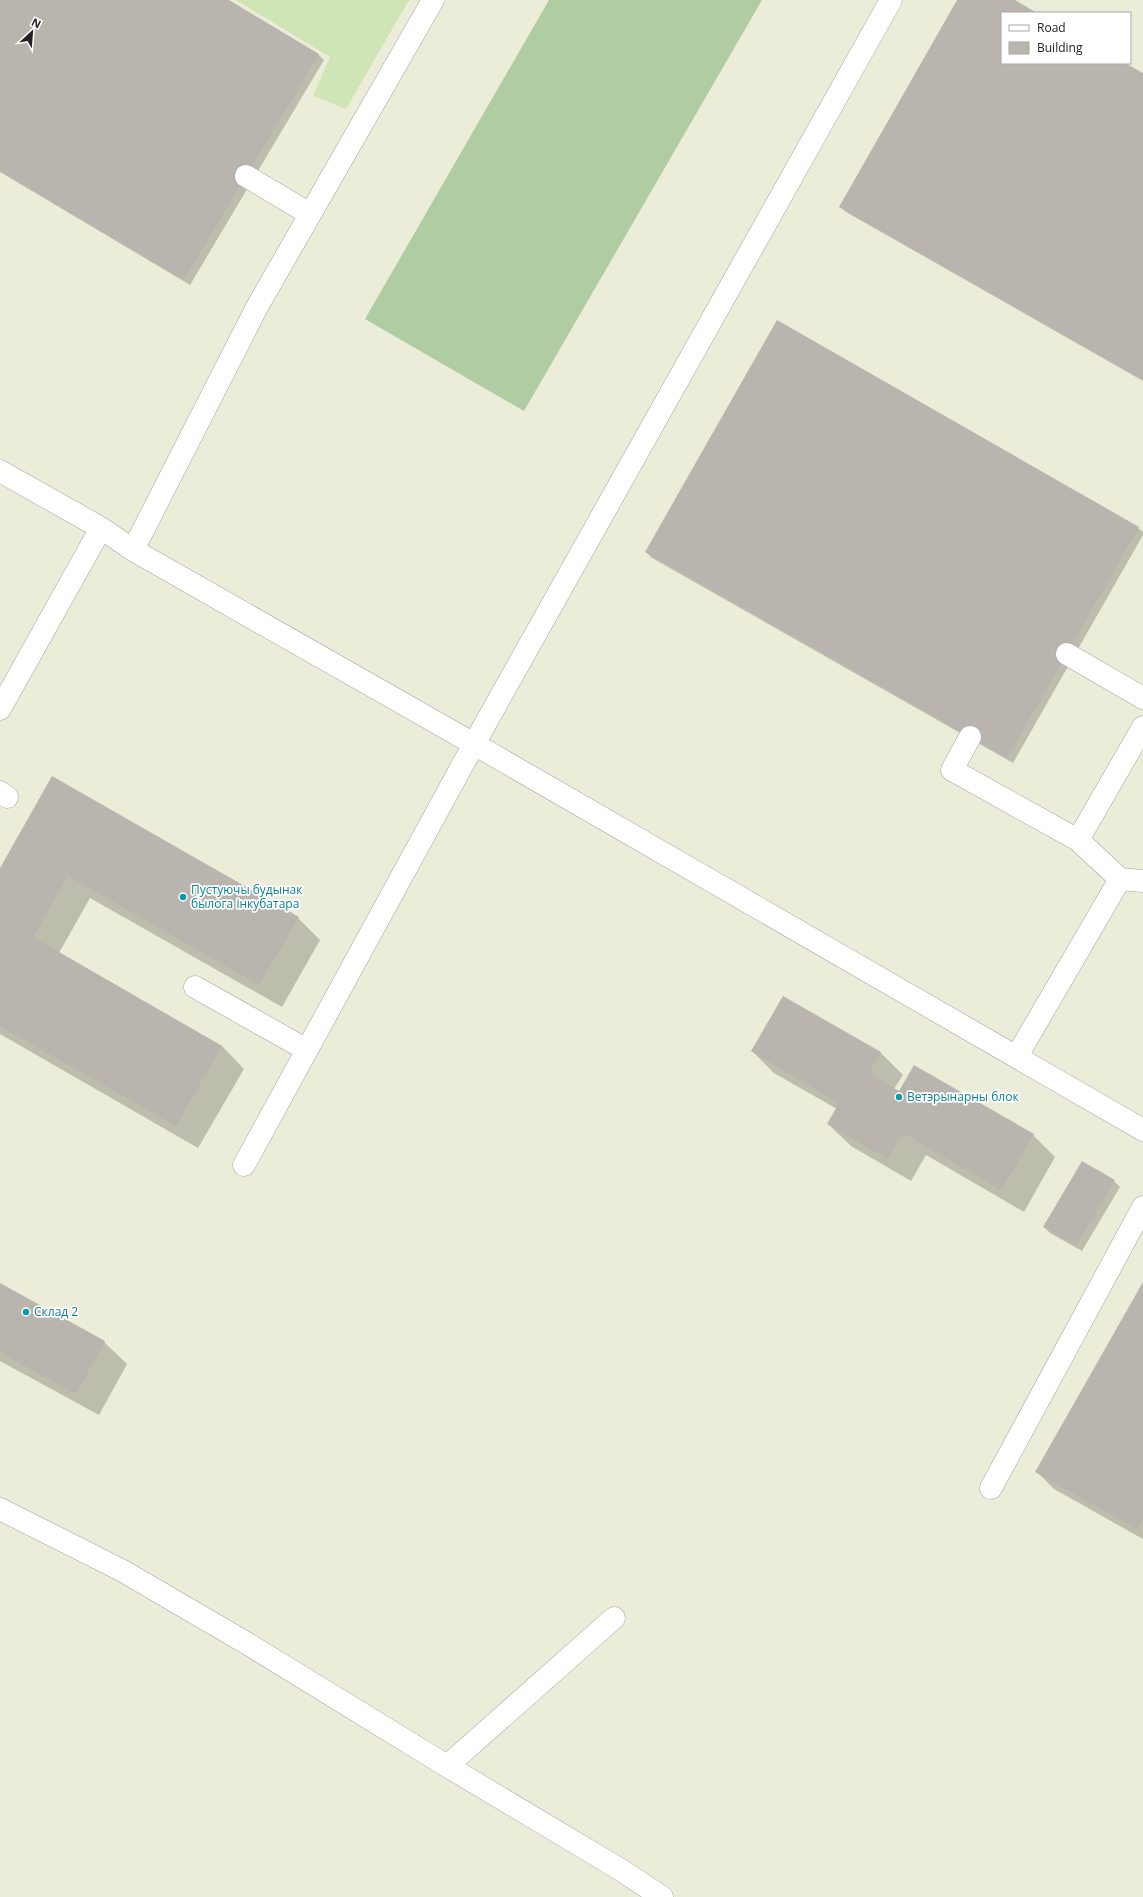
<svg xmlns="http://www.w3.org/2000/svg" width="1143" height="1897" font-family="'Open Sans',sans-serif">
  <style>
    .farmland { fill: #ecedd8; fill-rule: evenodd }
    .grass { fill: #cfe5b6 }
    .forest { fill: #b0cca3 }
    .shadow { fill: #0003 }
    .building { fill: #bab4af }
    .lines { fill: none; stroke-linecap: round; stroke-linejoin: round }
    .minor-casing { stroke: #a3a3a3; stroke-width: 23 }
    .minor { stroke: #fff; stroke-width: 22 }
    .culture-dot { fill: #0f9aa8; stroke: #fff; stroke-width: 1.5 }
    .labels { text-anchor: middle; stroke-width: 3.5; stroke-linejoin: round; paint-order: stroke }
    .culture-label { font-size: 12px; fill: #0d838f; stroke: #fff; text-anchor: start }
  </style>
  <rect width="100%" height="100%" fill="#f1eeea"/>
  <path class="farmland" d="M0,0H1143V1897H0ZM1002,13H1130V63H1002Z"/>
  <path class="grass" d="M236,0H409L346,109L313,96L330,57Z"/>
  <path class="forest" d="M549,0H762L524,411L365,319Z"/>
  <path class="shadow" d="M0,0H227L318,54L324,60L190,285L0,172Z
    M958,0H1013L1035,13H1002V63H1123L1143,74V381L846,212L840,207Z
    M1138,528L1143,532V535L1013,763L652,558L646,552Z
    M53,778L298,918L320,940L282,1007L90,898L59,953L222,1046L244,1069L198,1148L0,1034V870Z
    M752,1051L881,1053L903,1075L894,1089L1033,1135L1055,1157L1024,1212L926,1155L911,1181L851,1146L828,1124L837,1109L774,1073Z
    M1114,1181L1120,1187L1082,1251L1050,1233L1044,1227Z
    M0,1284L104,1342L127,1364L99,1415L0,1361Z
    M1143,1284V1539L1054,1489L1037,1472Z"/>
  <path class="building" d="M0,0H229L319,54L184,280L0,171Z
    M957,0H1015L1037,13H1002V63H1125L1143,73V380L839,207Z
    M777,320L1139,527L1007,758L645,552Z
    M52,776L299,917L259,985L68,876L33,937L222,1046L176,1126L0,1026V868Z
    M783,996L881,1052L869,1073L899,1091L914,1065L1034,1134L1001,1190L903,1133L888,1159L827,1124L839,1103L751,1051Z
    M1082,1161L1115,1180L1076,1246L1043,1227Z
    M1143,1282V1518L1137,1529L1035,1472Z
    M0,1283L105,1341L76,1394L0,1352Z"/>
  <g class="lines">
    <g class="minor-casing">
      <path id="minor" d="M246,176L310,214
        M0,471L101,528L133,550L474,744L1143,1130
        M133,550L257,307L433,0
        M1067,654L1143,698
        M0,709L101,528
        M1143,727L1078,840L1120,879L1143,881
        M970,737L952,770L1078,840
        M0,792L7,797
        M195,987L307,1050L474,744L891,0
        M1017,1056L1120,879
        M244,1165L307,1050
        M991,1488L1143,1207
        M0,1509L123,1571L248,1644L447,1766L621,1870L662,1897
        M447,1766L614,1618"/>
    </g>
    <use href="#minor" class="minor"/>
  </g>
  <g class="culture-dot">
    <circle cx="183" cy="897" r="4"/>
    <circle cx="899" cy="1097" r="4"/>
    <circle cx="26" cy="1312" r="4"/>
  </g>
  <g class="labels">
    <g class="culture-label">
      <text x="191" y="894">Пустуючы будынак<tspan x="191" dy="14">былога інкубатара</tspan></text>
      <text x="907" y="1101">Ветэрынарны блок</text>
      <text x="34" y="1316">Склад 2</text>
    </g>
  </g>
  <rect x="1001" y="12" width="130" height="52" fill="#ffffff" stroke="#a7a7a7"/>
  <rect x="1009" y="25" width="20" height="6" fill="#ffffff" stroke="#a7a7a7"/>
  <text x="1037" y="32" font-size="12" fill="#222222">Road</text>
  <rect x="1009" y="42" width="20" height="12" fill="#bab4af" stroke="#a7a7a7"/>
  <text x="1037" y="52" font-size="12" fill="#222222">Building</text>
  <g transform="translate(32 32) rotate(26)" stroke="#ffffff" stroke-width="3" paint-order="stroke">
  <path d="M0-3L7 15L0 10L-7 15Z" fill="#222222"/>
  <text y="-6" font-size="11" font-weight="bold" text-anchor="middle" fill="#222222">N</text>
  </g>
</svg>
